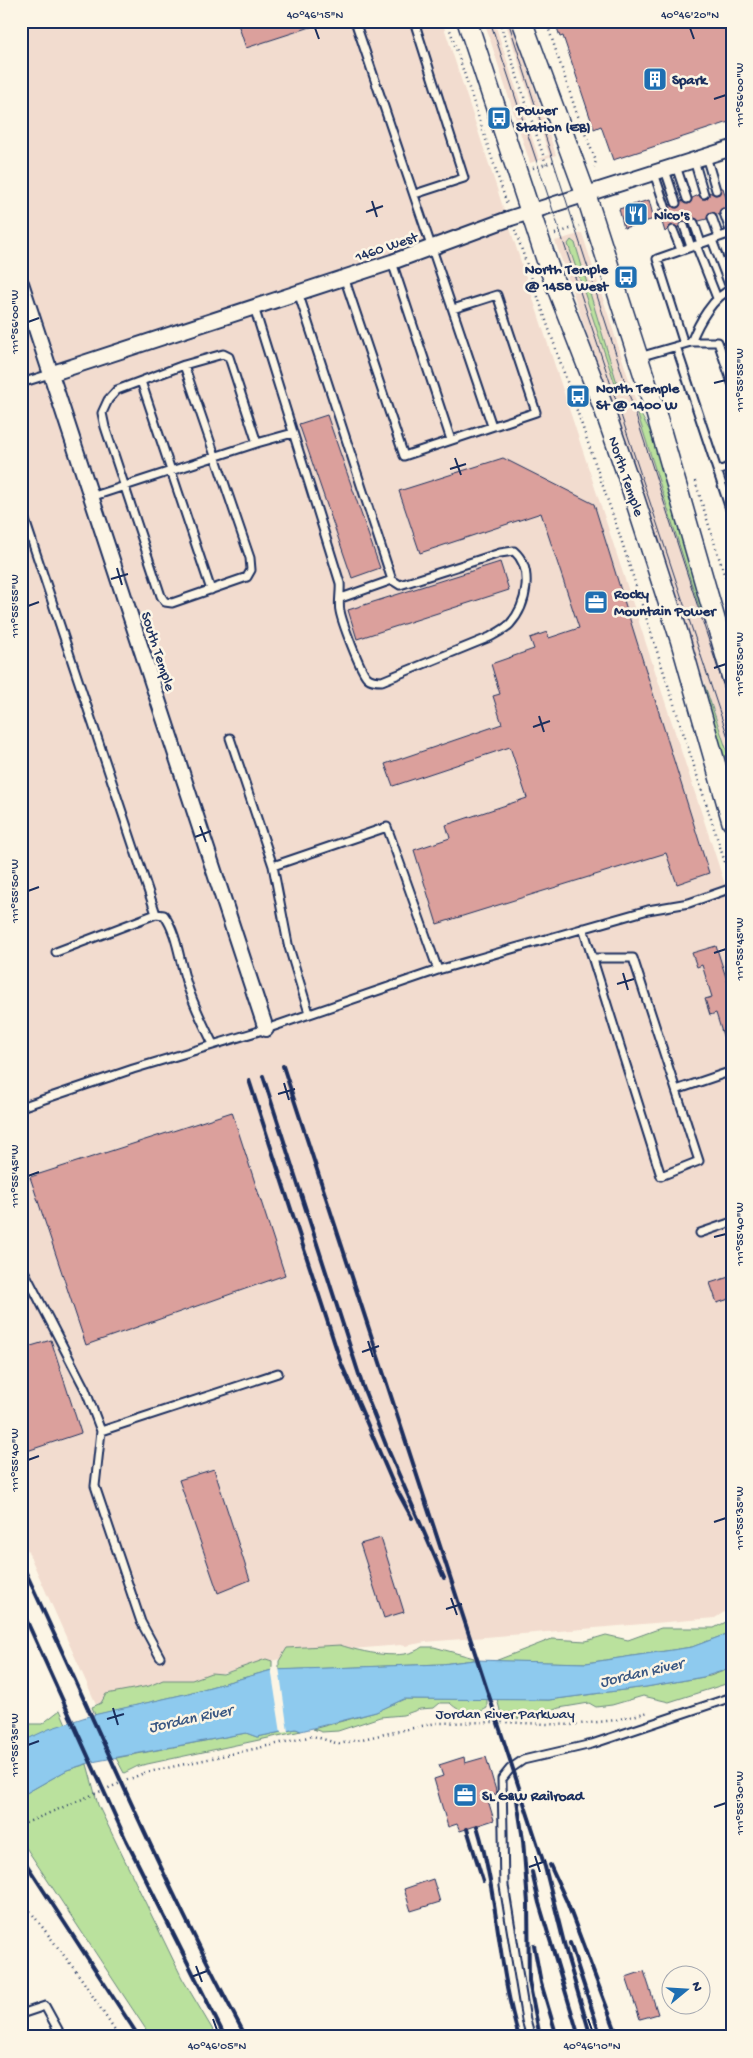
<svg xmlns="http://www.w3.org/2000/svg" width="753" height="2058" font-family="'Gochi Hand',sans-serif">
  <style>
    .built { fill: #f2dccf; fill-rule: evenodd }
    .green { fill: #bae19d; stroke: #6a887e }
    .water { fill: #8ecaee; stroke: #608cb4 }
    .pier { fill: #fcf5e5 }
    .building { fill: #dba09c; stroke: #1b2f5e }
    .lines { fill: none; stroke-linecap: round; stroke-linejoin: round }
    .service-casing { stroke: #1b2f5e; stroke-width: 11 }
    .minor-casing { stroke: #1b2f5e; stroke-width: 18 }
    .secondary-casing { stroke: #1b2f5e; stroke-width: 22 }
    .path { stroke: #1b2f5e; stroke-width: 2.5; stroke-dasharray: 1 4; stroke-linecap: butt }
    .service { stroke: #fcf5e5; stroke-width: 7 }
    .minor { stroke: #fcf5e5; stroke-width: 14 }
    .secondary { stroke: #fcf5e5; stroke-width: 19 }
    .tram { stroke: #1b2f5e; stroke-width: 1 }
    .rail { stroke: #1b2f5e; stroke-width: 4 }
    .path-bridge { stroke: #1b2f5e; stroke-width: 2.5; stroke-dasharray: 1 4; stroke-linecap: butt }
    .ticks { fill: none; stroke: #1b2f5e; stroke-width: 2 }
    .labels { text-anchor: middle; stroke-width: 5; stroke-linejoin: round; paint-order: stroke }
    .poi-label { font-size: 15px; font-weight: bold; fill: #1b2f5e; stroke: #fcf5e5; text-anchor: start }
    .street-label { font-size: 15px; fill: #1b2f5e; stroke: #fcf5e5 }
    .water-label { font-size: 16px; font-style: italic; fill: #385682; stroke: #fcf5e5 }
    .neatline { fill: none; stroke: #1b2f5e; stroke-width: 2 }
    .ticks-label { font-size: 12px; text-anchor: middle; fill: #1b2f5e }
  </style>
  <rect width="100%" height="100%" fill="#fcf5e5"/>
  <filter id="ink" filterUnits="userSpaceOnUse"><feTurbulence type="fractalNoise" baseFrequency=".02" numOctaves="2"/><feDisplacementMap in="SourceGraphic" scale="10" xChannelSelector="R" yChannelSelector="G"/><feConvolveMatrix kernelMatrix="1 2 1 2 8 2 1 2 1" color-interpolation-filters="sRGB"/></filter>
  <g filter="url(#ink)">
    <path class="built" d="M21,21H442L732,906V1607L715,1618L426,1642L405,1646L401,1645L304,1653L96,1704L21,1536Z
      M484,21H494L539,159L549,155L505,21H512L556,155L530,163Z
      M582,233L639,411L637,412L700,610L702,609L732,706V766L643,497L555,241ZM573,240L575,243L617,383Z
      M732,2028V2037H705Z"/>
    <path class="green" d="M571,240L575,243L617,383L615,384L568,244Z
      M639,411L657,444L702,609L700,610L637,412Z
      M705,686L732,766V781L726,774L702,687Z
      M732,1619V1632L692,1647L586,1663L495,1661L552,1639L586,1641L606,1635L628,1640L661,1628H714Z
      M340,1645C361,1652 404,1662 422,1647H434L474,1658V1660L442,1664L279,1670V1661L287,1648Z
      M266,1659L272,1661V1670L185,1694L95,1715L92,1707L101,1703L106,1694L149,1686L163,1680H192L211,1673L223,1674Z
      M732,1668V1682L669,1702L643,1696L612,1705L596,1707L589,1703L559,1708L537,1716L523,1719L509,1717L501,1714L497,1699L549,1700L646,1687L710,1676Z
      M404,1699H487V1708C475,1716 461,1714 450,1703H440L434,1708L420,1709L403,1715L380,1717L338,1731L322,1732L313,1729L376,1712Z
      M60,1710L66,1724L21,1742V1727L30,1724H42Z
      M296,1729L301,1731L138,1766L124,1773L116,1758L246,1733L257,1737Z
      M87,1764L98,1805L182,1978L217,2037H151L21,1840V1796L67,1770Z"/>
    <path class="water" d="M732,1632V1668L703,1677L646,1687L549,1700L404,1699L376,1712L301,1731L296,1729L257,1737L246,1733L92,1762L67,1770L21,1796V1742L49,1729L89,1716L185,1694L272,1670L442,1664L474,1660L586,1663L692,1647Z"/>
    <path class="pier" d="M279,1667L288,1732L281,1733L271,1668Z"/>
    <path class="building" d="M237,21H320V24L246,48Z
      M555,21H732V121L613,160L601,126L594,129L563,36L560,37Z
      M721,188H723L730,211L723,208L720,210L719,215L711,212L708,214L707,219L699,221L694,218L690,219L689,224L683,221L680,223L679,228L672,225L665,232L658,209L666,211L671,204L677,208L680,206L681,201L688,204L691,202L692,198L699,195L702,199H706L709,196V192L715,195L719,194Z
      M649,200L654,219L624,228L619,209Z
      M327,415L380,568L352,578L299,424Z
      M503,458L594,504L709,873L677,884L666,853L437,924L414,850L450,838L446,825L527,798L510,747L393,786L385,764L502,724L493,696L500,694L491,664L534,649L530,638L547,632L549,638L579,628L541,513L420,553L399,491Z
      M500,562L509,590L357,639L348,610Z
      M716,946L732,996V1054L729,1055L716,1013L710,1015L705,999L712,997L702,965L697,967L692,953Z
      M232,1112L285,1275L86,1345L30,1177Z
      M732,1276V1298L717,1303L710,1283Z
      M51,1340L81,1433L27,1451L21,1435V1349Z
      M214,1469L250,1580L218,1593L179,1480Z
      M381,1538L404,1612L384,1618L360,1544Z
      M464,1757L465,1763L486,1757L497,1794L487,1797L494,1820L460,1831L457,1824L448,1827L434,1779L443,1776L439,1765Z
      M433,1879L440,1902L411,1911L404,1889Z
      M644,1971L658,2014L640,2019L626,1977Z"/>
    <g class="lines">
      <g class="service-casing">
        <path id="service" d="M355,21L492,426
          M414,21L464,178L415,194
          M706,156L716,190
          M694,160L704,194
          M676,166L687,199
          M665,170L676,203
          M654,173L665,206
          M724,213L732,236
          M712,217L719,237
          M694,223L701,243
          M684,226L691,247
          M673,230L681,250
          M712,240L731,290
          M696,245L717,298
          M392,262L451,440
          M344,277L404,456L536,412L497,295L453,309
          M254,307L340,583C341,591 338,604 340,611C342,622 360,670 367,677C371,681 377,681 382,681L490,637C497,633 505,629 510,624C527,605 534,569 514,551L500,553L400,585L392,580L298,292
          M691,342C698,324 713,296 732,289
          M684,344L657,259L731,233
          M676,346L732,515
          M639,357L691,342H718L732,383
          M141,381L211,590
          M21,383L50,374
          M257,443L293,433
          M718,471L732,466
          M91,497C146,479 201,461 257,443L229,357L223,354L184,365L117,390L108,400L102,413L105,427L161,596L165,602L172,603L247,577L251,570L250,558L184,365
          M21,508L156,914
          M341,598L392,580
          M230,738L273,866L387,827L438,970
          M273,866L288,944L309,1013
          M583,928L661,1176L699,1161L633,958H593
          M56,952L156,914L164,915C177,933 179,959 186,981C192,1002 203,1024 213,1044
          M676,1090L732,1071
          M21,1107L133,1069L266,1029L438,970L648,910L689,903L732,888
          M700,1233L732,1222
          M21,1265L85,1389L101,1431L278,1373
          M101,1431L95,1486L141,1622L160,1657
          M21,2014L45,2006L62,2037
          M531,2037L526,2020L504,1886L502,1779L510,1769L523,1760L592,1744L732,1697"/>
      </g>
      <g class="minor-casing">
        <path id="minor" d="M21,283L266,1029
          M50,374L392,262L511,218L732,148"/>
      </g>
      <g class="secondary-casing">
        <path id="secondary" d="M467,21L548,265L604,409L628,478L680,639L732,822
          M522,21L586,195L655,410L732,678"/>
      </g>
      <path class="path" d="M447,21L507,204
        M499,21L546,164
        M546,21L576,111L596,161L594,167
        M533,168L556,161
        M515,230L619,533L730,878
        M555,234L579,226
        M695,481L732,599
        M144,1773L313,1736L339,1744L436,1723L499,1722L571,1725L616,1720L649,1712
        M21,1899L81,1978L119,2037"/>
      <use href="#service" class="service"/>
      <use href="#minor" class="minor"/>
      <use href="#secondary" class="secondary"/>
      <path class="tram" d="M490,21L732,749
        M508,21L732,712"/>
      <path class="rail" d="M283,1066L545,1867L568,1959L591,2037
        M263,1076L363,1387L386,1445L444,1578
        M249,1080L341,1363L392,1481L412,1518
        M21,1562C95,1721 163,1882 246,2037
        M21,1608L126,1840L225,2037
        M517,1800L523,1840L528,1903L529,1981L540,2037
        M477,1826C498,1894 498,1968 519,2037
        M467,1829L483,1881
        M21,1856L139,2037
        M550,1865L567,1902L618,2037
        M532,1872L539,1903L579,2037
        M570,1943L601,2037
        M534,1945L541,1983L557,2037"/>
      <path class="path-bridge" d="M21,1825L144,1773"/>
    </g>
  </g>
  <path class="ticks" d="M315,28L319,39M690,28L694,39M714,99L726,95M372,201L377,217M366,212L383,206M28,322L39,318M714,383L726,380M455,458L461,475M450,469L466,464M117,568L122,585M111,579L128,574M28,606L39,602M714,668L726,664M539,716L544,732M533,727L550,721M200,826L206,842M195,837L211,831M28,891L39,887M714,953L726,949M623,973L628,990M617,984L634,979M284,1083L289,1100M278,1094L295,1089M28,1176L39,1172M714,1237L726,1234M368,1341L373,1357M362,1352L379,1346M28,1460L39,1456M714,1522L726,1518M451,1598L457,1615M446,1609L462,1604M113,1708L118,1725M107,1719L124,1714M28,1745L39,1741M714,1807L726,1803M535,1856L540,1872M529,1867L546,1861M196,1966L202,1982M191,1977L207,1971M213,2019L217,2030M588,2019L592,2030"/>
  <defs>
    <g id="building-square" transform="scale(1.25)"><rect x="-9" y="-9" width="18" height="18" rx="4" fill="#1f6fb2" stroke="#fcf5e5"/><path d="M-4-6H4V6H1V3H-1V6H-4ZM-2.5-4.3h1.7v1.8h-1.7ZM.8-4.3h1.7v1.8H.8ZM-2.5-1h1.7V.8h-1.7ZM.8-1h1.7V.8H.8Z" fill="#fff"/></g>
    <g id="bus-square" transform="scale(1.25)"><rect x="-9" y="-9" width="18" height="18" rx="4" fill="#1f6fb2" stroke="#fcf5e5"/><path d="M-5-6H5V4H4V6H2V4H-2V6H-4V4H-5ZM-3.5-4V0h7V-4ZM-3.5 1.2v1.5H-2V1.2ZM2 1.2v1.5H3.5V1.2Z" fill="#fff"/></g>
    <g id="restaurant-square" transform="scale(1.25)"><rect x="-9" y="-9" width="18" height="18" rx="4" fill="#1f6fb2" stroke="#fcf5e5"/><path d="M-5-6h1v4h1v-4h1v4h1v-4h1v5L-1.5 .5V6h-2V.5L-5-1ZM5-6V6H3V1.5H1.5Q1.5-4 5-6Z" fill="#fff"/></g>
    <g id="office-square" transform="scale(1.25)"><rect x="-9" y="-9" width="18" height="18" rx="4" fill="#1f6fb2" stroke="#fcf5e5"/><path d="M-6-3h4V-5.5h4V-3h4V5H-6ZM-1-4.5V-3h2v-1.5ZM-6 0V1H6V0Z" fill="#fff"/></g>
  </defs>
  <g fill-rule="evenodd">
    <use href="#building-square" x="655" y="79"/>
    <use href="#bus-square" x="499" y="118"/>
    <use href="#restaurant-square" x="636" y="214"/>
    <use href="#bus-square" x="626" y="277"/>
    <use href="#bus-square" x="578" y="396"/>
    <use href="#office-square" x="596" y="602"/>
    <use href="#office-square" x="465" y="1795"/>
  </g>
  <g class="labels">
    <g class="poi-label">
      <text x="672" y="84">Spark</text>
      <text x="516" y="114">Power<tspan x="516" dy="17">Station (EB)</tspan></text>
      <text x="654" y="219">Nico's</text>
      <text x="608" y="273" text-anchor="end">North Temple<tspan x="608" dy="17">@ 1458 West</tspan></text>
      <text x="596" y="392">North Temple<tspan x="596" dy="17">St @ 1400 W</tspan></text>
      <text x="614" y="598">Rocky<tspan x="614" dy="17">Mountain Power</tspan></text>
      <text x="482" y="1800">SL G&amp;W Railroad</text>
    </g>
    <g class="street-label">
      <text transform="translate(386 246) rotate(-19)" y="5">1460 West</text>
      <text transform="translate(627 476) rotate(71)" y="5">North Temple</text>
      <text transform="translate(159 651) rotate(72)" y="5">South Temple</text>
      <text x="505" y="1718">Jordan River Parkway</text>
    </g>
    <g class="water-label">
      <text transform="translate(641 1671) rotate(-13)" y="6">Jordan River</text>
      <text transform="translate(190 1717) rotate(-12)" y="6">Jordan River</text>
    </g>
  </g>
  <rect width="753" height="2058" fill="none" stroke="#fcf5e5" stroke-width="55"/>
  <g transform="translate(686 1990) rotate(72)"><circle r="24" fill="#fcf5e5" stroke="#a2a6af"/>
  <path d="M0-4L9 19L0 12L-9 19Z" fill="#1f6fb2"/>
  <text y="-8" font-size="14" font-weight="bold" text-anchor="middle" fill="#1b2f5e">N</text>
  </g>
  <rect x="28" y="28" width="698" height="2002" class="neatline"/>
  <g class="ticks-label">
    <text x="315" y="18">40°46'15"N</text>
    <text x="690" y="18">40°46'20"N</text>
    <text transform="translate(739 95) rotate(-90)" y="4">111°56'00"W</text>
    <text transform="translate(14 322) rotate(-90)" y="4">111°56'00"W</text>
    <text transform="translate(739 380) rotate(-90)" y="4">111°55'55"W</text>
    <text transform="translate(14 606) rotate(-90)" y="4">111°55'55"W</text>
    <text transform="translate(739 664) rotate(-90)" y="4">111°55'50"W</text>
    <text transform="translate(14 891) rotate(-90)" y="4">111°55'50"W</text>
    <text transform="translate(739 949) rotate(-90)" y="4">111°55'45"W</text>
    <text transform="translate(14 1176) rotate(-90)" y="4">111°55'45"W</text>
    <text transform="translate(739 1234) rotate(-90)" y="4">111°55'40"W</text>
    <text transform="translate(14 1460) rotate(-90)" y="4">111°55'40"W</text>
    <text transform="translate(739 1518) rotate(-90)" y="4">111°55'35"W</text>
    <text transform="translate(14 1745) rotate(-90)" y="4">111°55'35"W</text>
    <text transform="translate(739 1803) rotate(-90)" y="4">111°55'30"W</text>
    <text x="217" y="2049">40°46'05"N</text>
    <text x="592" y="2049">40°46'10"N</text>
  </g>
</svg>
